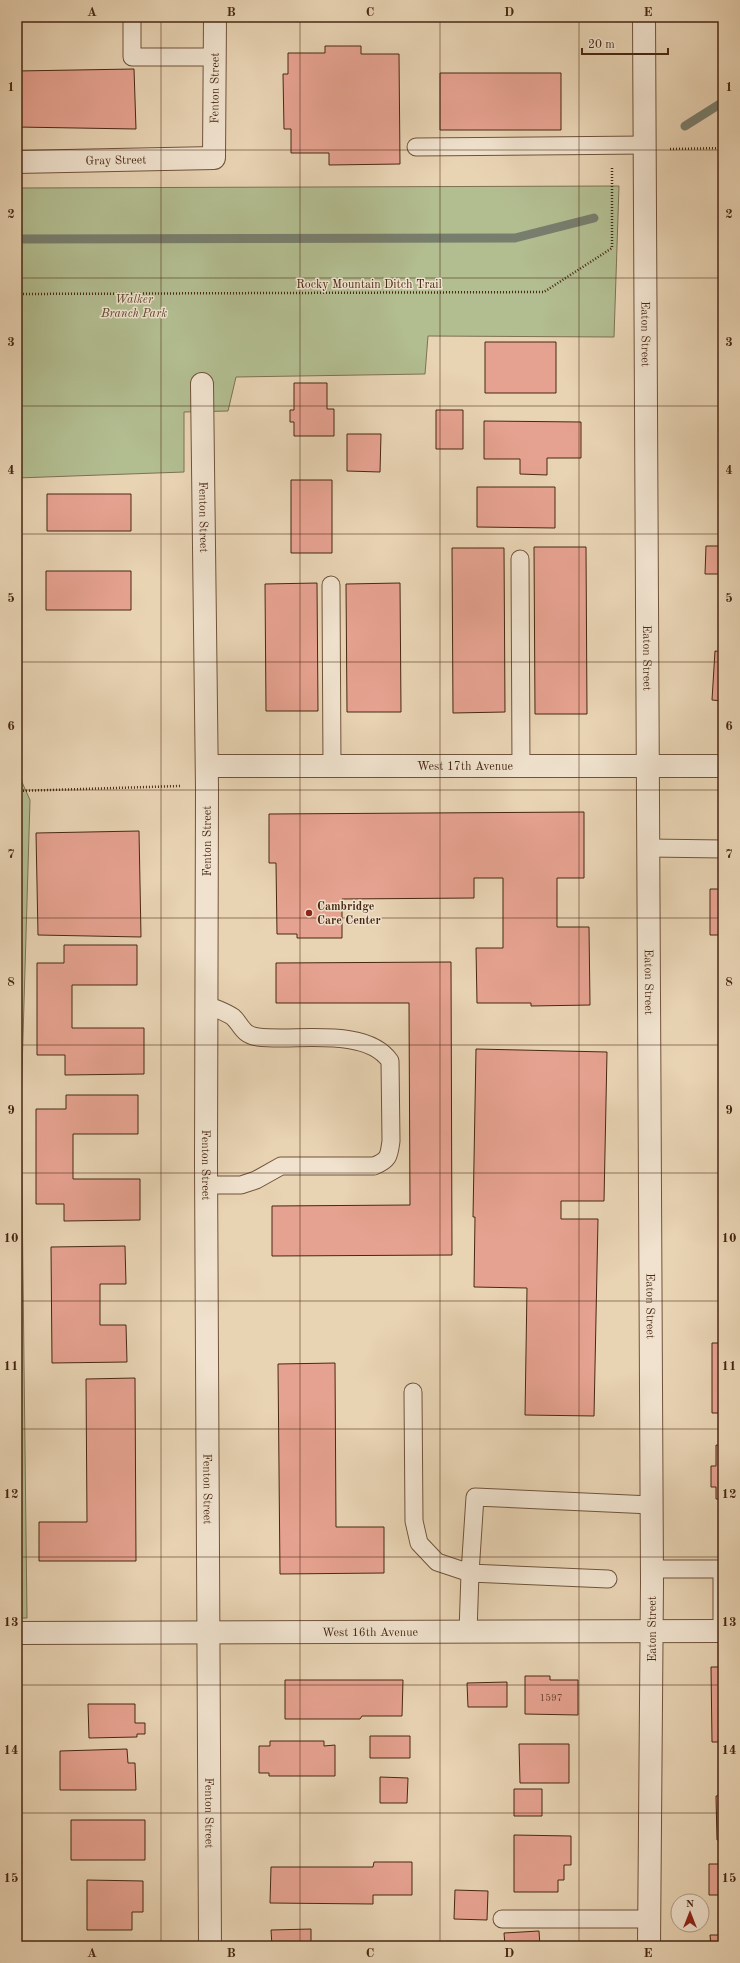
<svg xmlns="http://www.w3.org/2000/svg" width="740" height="1963" font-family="'Old Standard TT',serif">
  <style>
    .green { fill: #b2bd90; stroke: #7d7252 }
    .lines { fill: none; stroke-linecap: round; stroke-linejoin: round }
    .stream { stroke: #787e6d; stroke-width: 9 }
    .building { fill: #e6a290; stroke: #482813 }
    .lane-casing { stroke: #70533b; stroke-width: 19 }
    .street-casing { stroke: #70533b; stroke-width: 24 }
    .path { stroke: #482813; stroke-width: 2.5; stroke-dasharray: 1 2; stroke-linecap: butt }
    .lane { stroke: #f0e2ce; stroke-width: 17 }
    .street { stroke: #f0e2ce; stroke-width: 22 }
    .grid { fill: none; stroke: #482813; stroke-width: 1; stroke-opacity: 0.55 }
    .poi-dot { fill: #8f2418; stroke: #f0e2ce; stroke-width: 1.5 }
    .labels { text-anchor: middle; stroke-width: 3; stroke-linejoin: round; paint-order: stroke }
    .number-label { font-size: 10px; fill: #704632 }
    .street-label { font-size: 12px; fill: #482813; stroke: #f0e2ce }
    .park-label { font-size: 12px; font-style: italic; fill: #5d462c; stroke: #f0e2ce }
    .poi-label { font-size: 12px; font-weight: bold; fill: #482813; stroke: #f0e2ce; text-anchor: start }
    .neatline { fill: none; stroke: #482813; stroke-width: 1.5 }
    .grid-label { font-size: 13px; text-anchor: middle; font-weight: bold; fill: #482813 }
  </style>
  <rect width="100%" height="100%" fill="#e8d3b3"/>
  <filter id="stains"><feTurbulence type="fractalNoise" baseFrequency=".005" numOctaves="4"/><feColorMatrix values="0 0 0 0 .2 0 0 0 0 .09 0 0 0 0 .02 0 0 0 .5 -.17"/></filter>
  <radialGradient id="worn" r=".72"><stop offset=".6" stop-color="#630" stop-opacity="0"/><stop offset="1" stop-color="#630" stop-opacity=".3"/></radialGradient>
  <path class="green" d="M619,186L614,337L428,336L425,374L236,377L228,411L184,412V472L17,478V188Z
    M17,771L30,800L21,1105L27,1618H17Z"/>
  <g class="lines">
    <path class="stream" d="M685,126L723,102
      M17,239L515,238L594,218"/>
  </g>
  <path class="building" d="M325,46H361V54H399L400,164L329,165V153H291V129H284L283,74H288V53H325Z
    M134,69L136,129L17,127V71Z
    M440,73H561V130H440Z
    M485,342H556V393H485Z
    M294,383H327V409H334V436H294V422H290V410H294Z
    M436,410H463V449H436Z
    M484,421L581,422V458H547V475L520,474V459H484Z
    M347,434H381L380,472L347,471Z
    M291,480H332V553H291Z
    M477,487H555V528L477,527Z
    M47,494H131V531H47Z
    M706,546H723V574H705Z
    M534,547H586L587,714H535Z
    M452,548H504L505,712L453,713Z
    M46,571H131V610H46Z
    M317,583L318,711H266L265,584Z
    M400,583L401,712H347L346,584Z
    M715,651L723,652V701L712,700Z
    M584,812V878H557V927H589L590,1005L531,1006V1003H477L476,948H503V878H474V898L342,899V938H297V934H277L276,863H269V814Z
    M139,831L141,937L38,935L36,833Z
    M710,889H723V935H710Z
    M64,945H137V985H72V1028H144V1074L65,1075V1055H37V963H64Z
    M451,962L452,1255L272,1256V1206L410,1205L409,1003H276V963Z
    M476,1049L607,1052L604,1201H561V1219H598L594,1416L525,1415L527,1288L474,1287L475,1217H473Z
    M66,1095H138V1134H73V1179H140V1220L64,1221V1204H36V1109H66Z
    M125,1246L126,1284H100V1325H126L127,1362L52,1363L51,1247Z
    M712,1343H723V1413H712Z
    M335,1363L336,1527H384V1573L280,1574L278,1364Z
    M135,1378L136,1561H39V1522H87L86,1379Z
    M716,1445L723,1446V1499H716V1487H711V1466H716Z
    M711,1667H723V1742H712Z
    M525,1676H550V1680H578V1715L525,1714Z
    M285,1680H403L402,1716H362L360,1719H285Z
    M507,1682V1707H468L467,1683Z
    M88,1704H135V1723H145V1734H137V1737L89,1738Z
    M370,1736H410V1758H370Z
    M270,1741H324V1746L335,1745V1776H269V1773H259V1746H270Z
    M519,1744H569V1783H520Z
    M127,1749L128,1763H135L136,1790H60V1751Z
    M380,1777L408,1778L407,1803H380Z
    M514,1789H542V1816H514Z
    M723,1795V1840H717L716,1796Z
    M71,1820H145V1860H71Z
    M514,1835L571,1836V1865H564V1880H558V1892H514Z
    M374,1862H412V1895H373V1904L270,1903L271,1867H373Z
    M709,1864H723V1895H709Z
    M87,1880L143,1881V1912H132V1930H87Z
    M455,1890L488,1891L487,1920L454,1919Z
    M311,1929V1946H272L271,1930Z
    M539,1931L540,1946H505L504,1933Z
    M710,1935H723V1946H711Z"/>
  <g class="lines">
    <g class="lane-casing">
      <path id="lane" d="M132,17V57H215
        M416,147L645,145
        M520,559L521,766
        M331,585L332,766
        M649,848L723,849
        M207,1185H241L256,1180L281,1166H374C389,1160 389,1156 391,1141L390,1061C366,1026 295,1042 258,1037C242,1035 241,1024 233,1017C226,1012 216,1009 208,1005
        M413,1392L414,1521L419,1543L437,1562L470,1573L608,1579
        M651,1569H723
        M722,1569V1631
        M468,1632L470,1573L475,1497L651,1505
        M502,1919H649"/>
    </g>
    <g class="street-casing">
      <g id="street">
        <path id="s1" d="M644,17L652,1582L649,1946"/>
        <path id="s2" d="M17,162L214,158L215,17"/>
        <path id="s3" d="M202,384L207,789L206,1162L210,1946"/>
        <path id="s4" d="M207,766H723"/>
        <path id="s5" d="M17,1633L723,1631"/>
      </g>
    </g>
    <path class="path" d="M670,149L723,148
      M17,294L544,292L612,248V168
      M17,791L180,786"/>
    <use href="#lane" class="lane"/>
    <use href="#street" class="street"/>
  </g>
  <path class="grid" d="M161,17V1946M300,17V1946M440,17V1946M579,17V1946M17,150H723M17,278H723M17,406H723M17,534H723M17,662H723M17,790H723M17,918H723M17,1045H723M17,1173H723M17,1301H723M17,1429H723M17,1557H723M17,1685H723M17,1813H723"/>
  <circle class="poi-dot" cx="309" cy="913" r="4"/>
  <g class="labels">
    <g class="number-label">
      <text x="551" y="1701">1597</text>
    </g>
    <g class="street-label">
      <text dy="4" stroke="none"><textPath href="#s2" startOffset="267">Fenton Street</textPath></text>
      <text dy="4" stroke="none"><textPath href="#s2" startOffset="99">Gray Street</textPath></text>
      <text x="369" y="288">Rocky Mountain Ditch Trail</text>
      <text dy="4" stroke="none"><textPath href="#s1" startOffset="317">Eaton Street</textPath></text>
      <text dy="4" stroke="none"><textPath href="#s3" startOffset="133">Fenton Street</textPath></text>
      <text dy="4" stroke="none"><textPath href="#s1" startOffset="641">Eaton Street</textPath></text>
      <text dy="4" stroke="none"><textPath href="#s4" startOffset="258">West 17th Avenue</textPath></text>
      <text transform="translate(207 841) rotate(-90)" y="4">Fenton Street</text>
      <text dy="4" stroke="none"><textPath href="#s1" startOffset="965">Eaton Street</textPath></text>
      <text dy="4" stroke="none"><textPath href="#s3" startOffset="781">Fenton Street</textPath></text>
      <text dy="4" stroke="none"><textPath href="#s1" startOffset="1289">Eaton Street</textPath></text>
      <text dy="4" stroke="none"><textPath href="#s3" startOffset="1105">Fenton Street</textPath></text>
      <text transform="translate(652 1629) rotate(-90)" y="4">Eaton Street</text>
      <text dy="4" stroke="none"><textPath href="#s5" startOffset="353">West 16th Avenue</textPath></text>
      <text dy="4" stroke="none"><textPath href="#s3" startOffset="1429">Fenton Street</textPath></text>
    </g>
    <g class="park-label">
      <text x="134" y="303">Walker<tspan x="134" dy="14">Branch Park</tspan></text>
    </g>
    <g class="poi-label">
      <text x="317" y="910">Cambridge<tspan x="317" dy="14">Care Center</tspan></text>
    </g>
  </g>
  <rect width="740" height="1963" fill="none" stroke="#e8d3b3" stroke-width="44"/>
  <g transform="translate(690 1913)"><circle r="19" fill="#f0e2ce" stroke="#ad9883"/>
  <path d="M0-3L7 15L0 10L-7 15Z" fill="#8f2418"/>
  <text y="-6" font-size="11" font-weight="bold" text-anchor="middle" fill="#482813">N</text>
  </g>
  <path d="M582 48v6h86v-6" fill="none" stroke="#482813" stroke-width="2"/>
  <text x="588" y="48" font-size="12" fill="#482813" stroke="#f0e2ce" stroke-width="3" paint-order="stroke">20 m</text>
  <rect x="22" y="22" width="696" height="1919" class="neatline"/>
  <g class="grid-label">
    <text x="92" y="16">A</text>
    <text x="231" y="16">B</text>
    <text x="370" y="16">C</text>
    <text x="509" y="16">D</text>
    <text x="648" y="16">E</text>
    <text x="11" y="91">1</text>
    <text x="729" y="91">1</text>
    <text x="11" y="218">2</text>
    <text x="729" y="218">2</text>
    <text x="11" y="346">3</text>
    <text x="729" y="346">3</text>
    <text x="11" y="474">4</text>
    <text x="729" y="474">4</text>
    <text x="11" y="602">5</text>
    <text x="729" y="602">5</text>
    <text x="11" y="730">6</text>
    <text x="729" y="730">6</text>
    <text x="11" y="858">7</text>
    <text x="729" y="858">7</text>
    <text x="11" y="986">8</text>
    <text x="729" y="986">8</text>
    <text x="11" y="1114">9</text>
    <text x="729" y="1114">9</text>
    <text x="11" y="1242">10</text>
    <text x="729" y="1242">10</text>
    <text x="11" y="1370">11</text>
    <text x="729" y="1370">11</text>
    <text x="11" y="1498">12</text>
    <text x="729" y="1498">12</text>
    <text x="11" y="1626">13</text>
    <text x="729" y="1626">13</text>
    <text x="11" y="1754">14</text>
    <text x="729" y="1754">14</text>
    <text x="11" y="1882">15</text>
    <text x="729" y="1882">15</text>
    <text x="92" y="1957">A</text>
    <text x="231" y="1957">B</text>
    <text x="370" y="1957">C</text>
    <text x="509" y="1957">D</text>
    <text x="648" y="1957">E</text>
  </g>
  <rect width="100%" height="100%" filter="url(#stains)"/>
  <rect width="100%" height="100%" fill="url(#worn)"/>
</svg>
